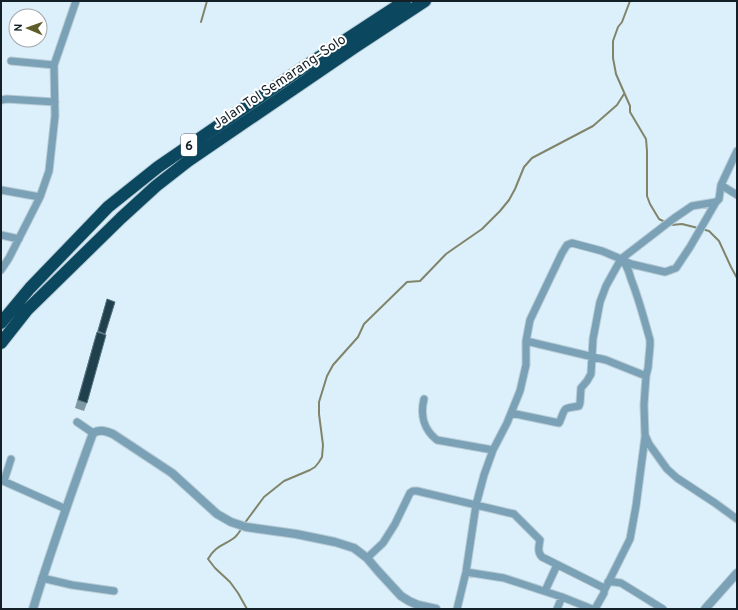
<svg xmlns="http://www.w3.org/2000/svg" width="738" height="610" font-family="Overpass,sans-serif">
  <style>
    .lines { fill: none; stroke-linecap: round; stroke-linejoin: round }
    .stream { stroke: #81846a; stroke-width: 2 }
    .minor-casing { stroke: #b7cbd5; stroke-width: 9 }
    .tertiary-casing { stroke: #b7cbd5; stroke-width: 10 }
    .motorway-casing { stroke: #b7cbd5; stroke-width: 14 }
    .minor { stroke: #7aa1b5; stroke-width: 7 }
    .tertiary { stroke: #7aa1b5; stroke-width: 8 }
    .motorway { stroke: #0b475e; stroke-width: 12 }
    .wall { fill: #7e98a4 }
    .building { fill: #20404e; stroke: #587582 }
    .labels { text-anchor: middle; stroke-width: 4; stroke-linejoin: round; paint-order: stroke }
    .shield { fill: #fff; stroke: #5a6368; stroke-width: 1 }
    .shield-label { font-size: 13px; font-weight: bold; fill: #132027 }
    .street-label { font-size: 14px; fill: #132027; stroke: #fff }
  </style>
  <rect width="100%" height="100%" fill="#dbf0fb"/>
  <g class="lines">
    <path class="stream" d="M630,1L622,22L618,27L613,41V58L616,74L630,106V112L646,139L647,151V196L650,204L659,219L665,222
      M201,22L207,1
      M669,224L671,225L682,224L698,228
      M702,229L709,231L719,241L731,267L737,278
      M244,524L264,497L284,481L310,470L315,467L319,462L322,457L323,445L319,414V402L327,376L333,365L358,337L364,324L407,282L420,281L446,254L456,247L482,229L500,211L509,200L515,189L524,167L532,158L593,126L617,105L624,94
      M242,528C240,531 237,536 234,538C223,546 215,546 208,559L215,568L230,582L238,593L247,609"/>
    <g class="minor-casing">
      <path id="minor" d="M54,65L76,1
        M1,100L7,99L55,102
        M721,185L737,151
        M1,190L40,197
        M1,235L19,239
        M623,260L631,264L665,272L676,268L690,247L716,202L719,199L721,185L737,195
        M1,270L9,258L40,197L49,171L55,116L54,65L11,61
        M526,341L606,360L646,376
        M424,399C420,415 424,430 437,440L493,450
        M511,413L559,423L560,421C566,406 563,409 579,406L580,403L581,388L587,381L591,374L593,339L600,302L606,286L621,259L673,219L692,206L716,202
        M77,422L93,433
        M1,480L66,509
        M4,481L11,459
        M367,558L383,543L395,524L410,493L413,491H417L514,514L540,540C539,546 537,552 542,557L604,588V593L595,609
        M466,572L504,578L562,597L592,609
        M42,578L72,585L114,591
        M608,582H614L621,583L663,609
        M545,591L557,565
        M604,591L630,539L636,506L645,437
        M457,609L466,572L476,505L484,475L493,450L507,423L520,391L526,365V341L530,320L562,253L567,245L572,243L602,251L621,259C627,264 629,272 631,279C639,299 644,319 650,340V346L648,368L646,376L644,405L645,435L649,444L667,469L677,478L715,503L737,519
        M557,609L562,597"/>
    </g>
    <g class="tertiary-casing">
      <path id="tertiary" d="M33,609C51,549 72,491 93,433C100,429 106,431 113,434L172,473L217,514L231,522L246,527L296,534L335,542L354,548L367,558L378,571L401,596L409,601L418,605L436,609
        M705,609L737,573"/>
    </g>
    <g class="motorway-casing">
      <path id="motorway" d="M1,323L30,288L108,207L158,167L298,71L405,1
        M1,343L27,310L121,218L156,186L188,161L355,47L425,1"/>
    </g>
    <use href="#minor" class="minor"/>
    <use href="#tertiary" class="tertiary"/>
    <use href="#motorway" class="motorway"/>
  </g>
  <path class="wall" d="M107,299L115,302L105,335L87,403L84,411L75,408L94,341L97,332Z"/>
  <path class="building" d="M107,299L115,302L105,334L98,331Z
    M97,332L106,335L87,403L78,400Z"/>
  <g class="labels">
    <rect class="shield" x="181" y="134" width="16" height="22" rx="3"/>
    <g class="shield-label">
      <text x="189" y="150">6</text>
    </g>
    <g class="street-label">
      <text transform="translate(279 81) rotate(-34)" y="5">Jalan Tol Semarang–Solo</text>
    </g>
  </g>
  <rect width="738" height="610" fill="none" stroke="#132027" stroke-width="4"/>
  <g transform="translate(28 28) rotate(272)"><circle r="19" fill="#ffffff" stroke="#a1a6a9"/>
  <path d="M0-3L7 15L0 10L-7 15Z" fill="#5e5c28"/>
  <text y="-6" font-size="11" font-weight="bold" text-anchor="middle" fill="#132027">N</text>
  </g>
</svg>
